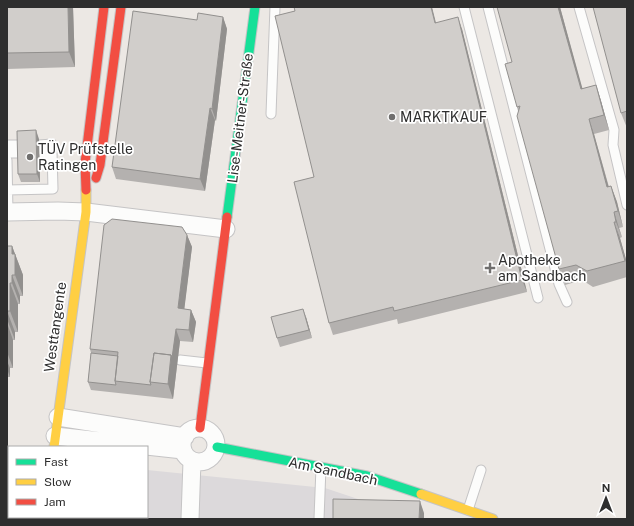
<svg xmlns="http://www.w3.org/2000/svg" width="634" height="526" font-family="'Public Sans',sans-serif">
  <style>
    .industrial { fill: #dcd9db }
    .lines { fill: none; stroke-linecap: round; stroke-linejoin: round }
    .lane-casing { stroke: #c5c4c5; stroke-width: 11 }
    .street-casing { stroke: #c5c4c5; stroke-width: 19 }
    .fast-casing { stroke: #c5c4c5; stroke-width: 11 }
    .slow-casing { stroke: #c5c4c5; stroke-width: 11 }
    .jam-casing { stroke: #c5c4c5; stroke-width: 11 }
    .lane { stroke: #fcfcfb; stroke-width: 9 }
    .street { stroke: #fcfcfb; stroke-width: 17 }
    .fast { stroke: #16e098; stroke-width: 9 }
    .slow { stroke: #ffcf43; stroke-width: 9 }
    .jam { stroke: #f24e42; stroke-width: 9 }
    .wall { fill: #b4b1af }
    .shaded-wall { fill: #92908e }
    .building { fill: #d1cecb; stroke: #92908e }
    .poi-dot { fill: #706f6e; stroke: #fff; stroke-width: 1.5 }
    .labels { text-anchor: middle; stroke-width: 3.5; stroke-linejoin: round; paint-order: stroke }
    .poi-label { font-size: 14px; fill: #2e2e2e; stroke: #fff; text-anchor: start }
    .street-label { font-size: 14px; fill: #2e2e2e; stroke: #fff }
  </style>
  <rect width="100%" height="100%" fill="#ece8e4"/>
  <path class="industrial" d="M147,470L325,488L418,519H60L61,517H147Z"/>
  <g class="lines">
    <g class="lane-casing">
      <path id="lane" d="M464,7L538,298
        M488,7L559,284L567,302
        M579,7L614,130L613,145L627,205
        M271,114L275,7
        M7,145H20
        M39,145L52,144V152
        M7,153H20
        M7,160L8,212
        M40,161H53
        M7,190L53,189L52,152L39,153
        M180,360L207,363
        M468,510L481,470
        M319,519L321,467"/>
    </g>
    <g class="street-casing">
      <path id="street" d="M7,212L58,211L86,212L226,229
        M58,417L185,437
        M182 445a17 17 0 1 1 34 0a17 17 0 1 1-34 0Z
        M55,436L183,450
        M190,519L192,461"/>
    </g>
    <g class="fast-casing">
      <path id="fast" d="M227,217L255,7
        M217,447L367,476L421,494"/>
    </g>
    <g class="slow-casing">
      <path id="slow" d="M54,447L86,212V190
        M421,494L493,519
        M45,517V519"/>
    </g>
    <g class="jam-casing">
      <path id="jam" d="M96,178L100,165L121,7
        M86,190L85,163L104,7
        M200,428L227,217"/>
    </g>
    <use href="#lane" class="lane"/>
    <use href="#street" class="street"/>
    <use href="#fast" class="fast"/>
    <use href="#slow" class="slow"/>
    <use href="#jam" class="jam"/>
  </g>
  <path class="wall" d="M7,7H73L75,67L7,69Z
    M560,7L582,89L596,85L601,101L609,130L594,134L609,187L611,186L617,202L623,227L619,228L622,237L620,238L627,263V277L593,287L582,280L565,285L559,269L517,107L512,62Z
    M627,7V128L621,113Z
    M223,17L227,29L216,121L215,120L205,191L116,179L112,167L197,20Z
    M436,23L462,29L527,292L398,324L397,319L333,335L329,323L314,177Z
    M39,139L40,182H21L18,174Z
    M187,235L192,247L184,309L191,310L196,322L193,342L180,341L173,399L91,390L88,382L91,353L90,349Z
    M7,246H12L23,275V296H20V304H18V332H15V340H13V368H10V377H8V402H7Z
    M306,317L312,338L280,347L277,338Z"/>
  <path class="shaded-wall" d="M68,7H73L75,67L69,52Z
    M431,7H432L439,35L435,23Z
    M558,7H560L587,105L581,89Z
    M223,17L227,29L216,121L212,109Z
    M458,17L462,29L527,292L522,280Z
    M596,85L601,101L609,130L604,115Z
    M210,108L215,120L205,191L200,179Z
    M589,119L594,134L613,203L607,187Z
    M36,130L39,139L40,182L37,174Z
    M611,186L617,202L623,227L618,211Z
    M614,212L619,228L622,237L616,222Z
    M614,222L620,238L627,263V266Z
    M187,235L192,247L183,320L178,308Z
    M12,246L23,275V296L15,275L12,254Z
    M12,275L20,296V304L12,283Z
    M10,283L18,304V332L10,311Z
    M303,309L306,317L312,338L309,330Z
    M191,310L196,322L193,342L189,330Z
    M7,311L15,332V340L7,319Z
    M7,323L13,340V368L7,352Z
    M176,329L180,341L173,399L168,384L171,355Z
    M7,361L10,368V377L7,369Z
    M7,374L8,377V402L7,400Z
    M420,501L424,513V519H419Z"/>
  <path class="building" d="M7,7H68L69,52L7,53Z
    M294,7H431L435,23L458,17L522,280L394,311L393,307L329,323L294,182L314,177L275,16L295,11Z
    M497,7H558L581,89L596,85L604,115L589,119L607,187L611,186L618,211L614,212L616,222H614L625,261L587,271L576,265L559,269L517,116L520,106L517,107L505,64L512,62Z
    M593,7H627V111L621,113Z
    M133,11L197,20L198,13L223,17L212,109L210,108L200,179L112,167Z
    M36,130L37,174H18L17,131Z
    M112,219L182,227L187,235L178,308L191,310L189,330L176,329L172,358L171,355L154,353L150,382L151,385L115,381L118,352L90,349L104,225Z
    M7,246H12V254H15V275H12V283H10V311H7V319Z
    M303,309L309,330L277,338L271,317Z
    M91,353L118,356L115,381L116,385L88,382Z
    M154,353L171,355L168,384L150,382Z
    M333,499L420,501L419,519H333Z"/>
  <g class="poi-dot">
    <circle cx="392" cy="117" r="4"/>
    <circle cx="30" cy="157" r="4"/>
    <path d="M488 262h4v4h4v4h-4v4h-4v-4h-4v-4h4z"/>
  </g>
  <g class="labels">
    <g class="poi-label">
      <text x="400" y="122">MARKTKAUF</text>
      <text x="38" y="154">TÜV Prüfstelle<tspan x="38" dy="16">Ratingen</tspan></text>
      <text x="498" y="265">Apotheke<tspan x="498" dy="16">am Sandbach</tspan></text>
    </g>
    <g class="street-label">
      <text transform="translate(240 118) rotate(-83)" y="5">Lise-Meitner-Straße</text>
      <text transform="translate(55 327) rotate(-82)" y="5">Westtangente</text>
      <text transform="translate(333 471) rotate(12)" y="5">Am Sandbach</text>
    </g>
  </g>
  <rect width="634" height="526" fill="none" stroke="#2e2e2e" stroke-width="16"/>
  <rect x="8" y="446" width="140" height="72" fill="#ffffff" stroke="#ababab"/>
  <rect x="16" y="459" width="20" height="6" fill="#16e098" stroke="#ababab"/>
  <text x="44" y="466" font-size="12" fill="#2e2e2e">Fast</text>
  <rect x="16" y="479" width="20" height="6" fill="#ffcf43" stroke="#ababab"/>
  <text x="44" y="486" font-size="12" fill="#2e2e2e">Slow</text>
  <rect x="16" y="499" width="20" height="6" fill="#f24e42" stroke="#ababab"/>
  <text x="44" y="506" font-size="12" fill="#2e2e2e">Jam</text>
  <g transform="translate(606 498)" stroke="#ffffff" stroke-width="3" paint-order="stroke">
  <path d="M0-3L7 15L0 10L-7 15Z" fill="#2e2e2e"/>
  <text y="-6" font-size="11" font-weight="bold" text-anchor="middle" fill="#2e2e2e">N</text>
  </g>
</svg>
